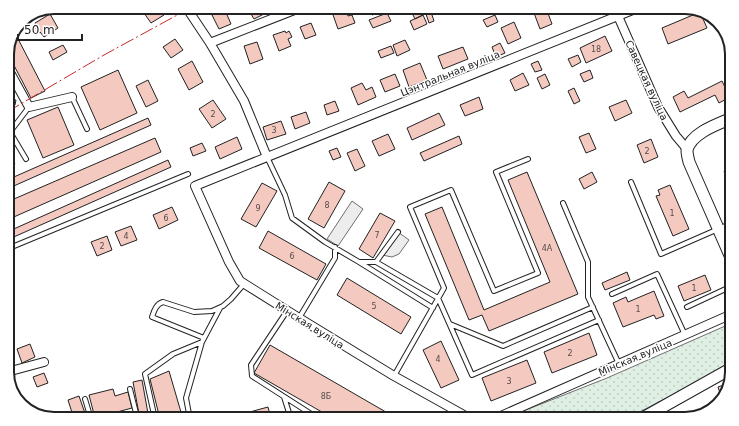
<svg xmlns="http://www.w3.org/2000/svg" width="739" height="426" font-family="'DejaVu Sans',sans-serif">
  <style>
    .grass { fill: url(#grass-dots); stroke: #6f6f6f }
    .parking { fill: #ededed; stroke: #6f6f6f }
    .building { fill: #f3c9c0; stroke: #222 }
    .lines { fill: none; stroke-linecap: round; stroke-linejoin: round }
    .service-casing { stroke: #222; stroke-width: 6 }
    .minor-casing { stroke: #222; stroke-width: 10 }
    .secondary-casing { stroke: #222; stroke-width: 13 }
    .service { stroke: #fff; stroke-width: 4 }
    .minor { stroke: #fff; stroke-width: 8 }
    .secondary { stroke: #fff; stroke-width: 11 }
    .power { stroke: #c62828; stroke-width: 1; stroke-dasharray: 14 3 2 3; stroke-linecap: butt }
    .labels { text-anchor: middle; stroke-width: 3; stroke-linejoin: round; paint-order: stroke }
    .number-label { font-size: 8px; fill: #564c4a }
    .street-label { font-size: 10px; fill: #222; stroke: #fff }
    .rim { fill: none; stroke: #222; stroke-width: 2 }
  </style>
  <defs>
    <pattern id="grass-dots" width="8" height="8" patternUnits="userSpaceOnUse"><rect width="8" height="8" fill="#e0efe3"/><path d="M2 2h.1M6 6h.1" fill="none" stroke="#c0cdc2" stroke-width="1.8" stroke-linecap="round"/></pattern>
  </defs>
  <rect width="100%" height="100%" fill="#fff"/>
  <path class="grass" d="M732,323V364L626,419H503L607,378Z"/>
  <path class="parking" d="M352,201L363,209L338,246L327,239Z
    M398,232L409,240L399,254L392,257L382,255Z"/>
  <path class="building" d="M65,7H86L75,14L71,9L68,11Z
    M154,7H159L164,15L151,23L144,13Z
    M251,7H265L268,12L254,19L248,9Z
    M369,7H387L388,10L372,15Z
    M572,7H586L587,9L575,14Z
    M345,8L348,16L352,15L355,23L338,29L332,12Z
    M546,8L552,24L540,29L534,13Z
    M420,9L423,15L415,19L412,13Z
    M225,10L231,24L219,29L212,15Z
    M431,12L434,21L429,23L426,14Z
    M700,12L707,28L668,44L662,28Z
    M387,13L391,21L373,28L369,20Z
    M50,14L58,28L44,37L40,32L36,35L33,29L37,27L35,23Z
    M423,15L427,24L414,30L410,21Z
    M495,15L498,22L487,27L483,20Z
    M514,22L521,38L508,44L501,28Z
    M311,23L316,35L305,39L300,27Z
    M285,31L286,33L289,31L292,37L288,39L291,46L279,51L273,35Z
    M15,33L45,91L31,98L7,52Z
    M605,36L612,51L586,63L580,48Z
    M175,39L183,50L171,58L163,47Z
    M405,40L410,50L397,56L393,45Z
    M257,42L263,59L250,64L244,46Z
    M500,43L505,53L496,57L492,47Z
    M63,45L67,52L53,60L49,52Z
    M391,46L394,53L381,58L378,51Z
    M463,47L468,59L443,69L438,56Z
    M578,55L581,62L572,67L568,59Z
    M192,61L203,82L189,90L178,69Z
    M538,61L542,70L535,72L531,64Z
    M420,63L427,80L409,87L403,70Z
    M118,70L137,113L100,130L81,87Z
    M590,70L593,78L584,82L580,74Z
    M523,73L529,85L515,91L510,80Z
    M395,74L400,86L385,92L380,80Z
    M545,74L550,85L542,89L537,78Z
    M148,80L158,101L146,107L136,86Z
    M722,81L730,97L719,103L715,95L680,112L673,97L684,91L688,98Z
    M362,83L366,90L372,87L376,97L358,105L351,88Z
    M574,88L580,101L574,104L568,91Z
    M479,97L483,109L465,116L460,105Z
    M7,99L16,100L15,105L7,103Z
    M213,100L226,119L212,128L199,109Z
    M626,100L632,113L615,121L609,107Z
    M335,101L339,111L327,115L324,105Z
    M58,107L74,145L43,158L27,120Z
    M306,112L310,123L295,129L291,117Z
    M439,113L445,125L412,140L407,128Z
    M148,118L151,125L7,189V180Z
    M281,121L286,134L267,140L263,127Z
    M589,133L596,149L586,153L579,137Z
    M388,134L395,149L379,156L372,141Z
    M459,136L462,144L424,161L420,153Z
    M237,137L242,149L220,159L215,147Z
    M155,138L161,152L7,220V202Z
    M651,139L658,157L644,163L637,145Z
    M202,143L206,151L193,156L190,148Z
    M337,148L341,157L333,160L329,151Z
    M357,149L365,166L355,171L347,153Z
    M7,152L15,164L7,168Z
    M168,160L171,167L7,240V232Z
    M732,168V189L724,171Z
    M527,172L578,294L489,331L482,315L469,320L425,214L442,207L484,310L550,282L508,180Z
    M592,172L597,182L584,189L579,179Z
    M329,182L345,191L324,228L308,219Z
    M262,183L277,191L256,227L241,219Z
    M670,185L689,229L673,236L656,196L660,195L658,190Z
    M172,207L178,220L159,229L153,215Z
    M380,213L395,221L373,258L359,249Z
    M131,226L137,240L121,246L115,232Z
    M268,231L326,264L317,280L259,248Z
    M107,236L112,250L97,256L91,242Z
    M627,272L630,280L605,290L602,283Z
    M705,275L711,290L684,301L678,286Z
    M347,278L411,317L401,334L337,295Z
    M654,291L664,316L656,319L654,315L623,327L613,303L626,297L628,302Z
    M589,333L597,355L552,373L544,352Z
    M441,341L459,380L441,388L423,350Z
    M30,344L35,357L22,363L17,349Z
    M270,345L398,419H334L254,373Z
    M527,360L536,383L491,401L482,378Z
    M169,371L183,419H160L150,379Z
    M44,373L48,383L37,387L33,377Z
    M142,380L149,419H140L133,382Z
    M729,383L726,396L722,399L718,387Z
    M14,387L19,402L13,396L11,388Z
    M113,389L115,396L128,392L132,408L95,418L89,395Z
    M79,396L87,419H74L68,400Z
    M268,407L271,419H248L246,413Z"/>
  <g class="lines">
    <g class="service-casing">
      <path id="service" d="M72,97L87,129
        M267,157L285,195L292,218L325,242L359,262H376L398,232
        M26,159L10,132L29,107
        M631,182L661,254L732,223
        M563,203L588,262V297L619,364
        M7,249L188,174
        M359,262L433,308
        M376,262L438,298L472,375L599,320
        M612,294L657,274L685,335
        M687,307L732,286
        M287,311L251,365L252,376L319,419
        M299,318L335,258V247
        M450,324L503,346L593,307
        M204,338L152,317C154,311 156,304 163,302L194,312L212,311L223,306L231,299L244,284
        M394,376L444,288L410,207L451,190L494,291L538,273L496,172L528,159
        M130,389L136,413
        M284,397L291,419
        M85,399L91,419
        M111,419L136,413L137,419
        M155,419L145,374L173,354L202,342
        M190,419L186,398L202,342L220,308"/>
    </g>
    <g class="minor-casing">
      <path id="minor" d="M186,7L210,43L244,101L267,157
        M614,7L658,107L676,136L687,149
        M210,43L302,7
        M7,67L29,107L72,97
        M7,372L44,362
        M471,419L394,376L299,318L240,281L229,262L195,186L640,7
        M494,419L732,314"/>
    </g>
    <g class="secondary-casing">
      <path id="secondary" d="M732,118C718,124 691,133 687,150C687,153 688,158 689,162L732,260
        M641,419L732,368"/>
    </g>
    <use href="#service" class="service"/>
    <use href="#minor" class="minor"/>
    <use href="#secondary" class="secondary"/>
    <path class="power" d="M7,112L104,55L192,7"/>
  </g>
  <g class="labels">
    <g class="number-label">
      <text x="596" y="52">18</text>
      <text x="213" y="117">2</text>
      <text x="274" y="133">3</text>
      <text x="647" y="154">2</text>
      <text x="327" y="208">8</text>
      <text x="258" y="211">9</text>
      <text x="672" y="216">1</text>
      <text x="166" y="221">6</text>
      <text x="377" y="238">7</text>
      <text x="126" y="239">4</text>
      <text x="102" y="249">2</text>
      <text x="547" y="251">4А</text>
      <text x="292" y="259">6</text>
      <text x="694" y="291">1</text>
      <text x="374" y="309">5</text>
      <text x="638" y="312">1</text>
      <text x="570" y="356">2</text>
      <text x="438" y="362">4</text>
      <text x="509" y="384">3</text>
      <text x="326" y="399">8Б</text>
    </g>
    <g class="street-label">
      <text transform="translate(450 73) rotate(-22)" y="4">Цэнтральная вуліца</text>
      <text transform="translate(647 80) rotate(65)" y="4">Савецкая вуліца</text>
      <text transform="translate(310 325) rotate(32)" y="4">Мінская вуліца</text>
      <text transform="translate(635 357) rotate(-23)" y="4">Мінская вуліца</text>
    </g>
  </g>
  <path d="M0 0H739V426H0ZM54 14H685A40 40 0 0 1 725 54V372A40 40 0 0 1 685 412H54A40 40 0 0 1 14 372V54A40 40 0 0 1 54 14Z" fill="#fff" fill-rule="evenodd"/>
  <path class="rim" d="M54 14H685A40 40 0 0 1 725 54V372A40 40 0 0 1 685 412H54A40 40 0 0 1 14 372V54A40 40 0 0 1 54 14Z"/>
  <path d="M18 34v6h64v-6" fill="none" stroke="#222222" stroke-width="2"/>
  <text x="24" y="34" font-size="12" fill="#222222" stroke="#ffffff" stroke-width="3" paint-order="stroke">50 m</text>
</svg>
